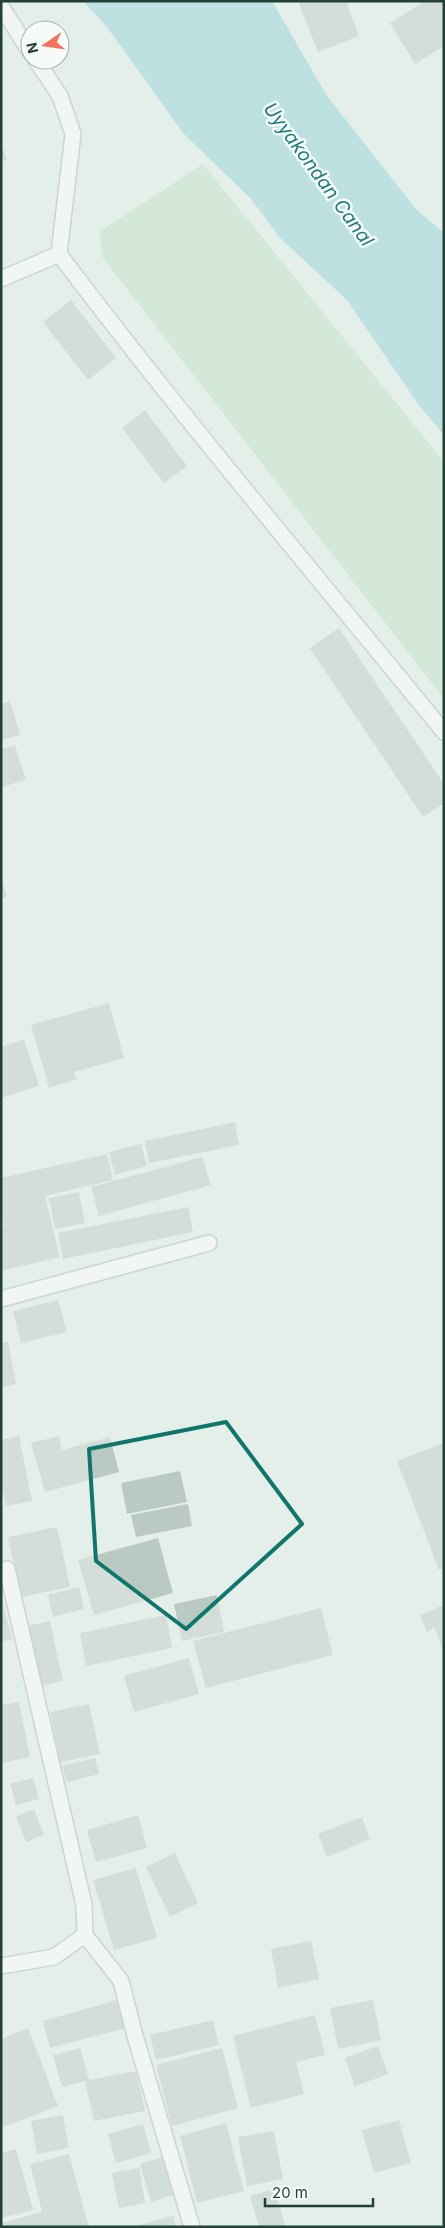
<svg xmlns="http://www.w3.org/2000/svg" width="445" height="2228" font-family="Inter,sans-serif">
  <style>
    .green { fill: #bde0c3 }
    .water { fill: #8bd1d5 }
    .building { fill: #bacac2 }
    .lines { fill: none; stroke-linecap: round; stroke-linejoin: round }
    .minor-casing { stroke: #a7b8b0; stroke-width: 18 }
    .minor { stroke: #fff; stroke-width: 15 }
    .marked { fill: none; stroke: #0f766e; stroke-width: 4; stroke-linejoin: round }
    .labels { text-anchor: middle; stroke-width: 5; stroke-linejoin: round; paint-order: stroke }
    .water-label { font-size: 19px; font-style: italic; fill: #1a7a81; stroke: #f6fbf8 }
  </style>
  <rect width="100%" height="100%" fill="#e5efe9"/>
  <path class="green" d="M203,164L444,462V699L103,258L99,232Z"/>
  <path class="water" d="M83,1H272L327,96L416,209L444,233V435L418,404L347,300L281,239L251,199L183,133L107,27Z"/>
  <path class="building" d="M298,1H346L359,36L318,52Z
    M425,1H444V46L415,64L390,23Z
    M1,144L7,159L1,162Z
    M71,300L116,358L88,380L43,322Z
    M145,410L187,466L164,483L122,428Z
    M339,628L444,784V803L423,817L310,648Z
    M10,701L20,735L1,740V704Z
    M15,745L26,780L1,787V749Z
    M1,877L7,897L1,898Z
    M109,1003L124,1058L74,1072L77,1079L49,1088L31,1025Z
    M24,1039L39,1086L1,1098V1047Z
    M235,1122L239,1145L149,1163L145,1141Z
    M141,1144L147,1166L115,1175L109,1152Z
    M107,1154L113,1180L45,1196L60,1257L1,1271V1227L4,1226L1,1214V1178Z
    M202,1157L211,1185L99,1216L91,1187Z
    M79,1192L85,1223L55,1229L49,1198Z
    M188,1207L193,1232L63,1259L58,1233Z
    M58,1300L67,1332L21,1343L13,1311Z
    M8,1342L16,1384L1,1387V1343Z
    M19,1436L32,1501L6,1506L1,1482V1440Z
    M59,1436L62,1450L110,1437L119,1472L45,1492L31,1443Z
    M444,1443V1568L439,1570L397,1461Z
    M180,1471L187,1502L127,1514L121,1483Z
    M188,1504L192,1526L136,1537L131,1515Z
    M57,1527L70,1587L21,1597L8,1537Z
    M158,1538L173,1593L94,1615L78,1560Z
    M79,1587L84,1609L53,1617L48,1595Z
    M217,1595L224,1632L182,1641L174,1604Z
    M1,1597L12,1639L1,1642Z
    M444,1605V1653L434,1627L427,1632L420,1615Z
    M321,1608L333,1655L206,1688L193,1641Z
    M166,1615L172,1648L86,1666L80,1633Z
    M50,1621L63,1681L35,1687L22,1627Z
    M189,1658L199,1694L134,1712L124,1676Z
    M19,1702L30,1757L1,1763V1705Z
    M89,1704L100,1754L60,1762L50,1712Z
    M95,1758L99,1774L67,1782L62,1766Z
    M33,1778L39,1799L16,1805L10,1784Z
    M34,1809L44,1835L26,1842L16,1816Z
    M138,1815L147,1848L96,1862L87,1830Z
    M362,1817L370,1839L327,1857L318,1834Z
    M175,1853L198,1903L170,1917L146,1867Z
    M136,1868L157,1938L114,1950L93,1880Z
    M311,1941L319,1979L278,1988L271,1949Z
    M117,2000L125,2028L50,2048L43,2021Z
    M373,2000L381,2040L338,2049L330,2008Z
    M315,2015L325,2055L296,2062L304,2094L251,2108L233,2036Z
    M213,2020L219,2045L156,2060L150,2035Z
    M28,2028L58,2106L1,2128V2039Z
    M378,2046L388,2074L355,2086L345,2058Z
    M80,2048L89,2080L136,2071L145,2111L94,2121L85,2081L62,2087L53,2055Z
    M222,2048L238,2108L172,2126L156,2065Z
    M63,2115L69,2148L37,2154L31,2121Z
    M399,2120L411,2163L374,2173L362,2130Z
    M226,2123L244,2191L197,2203L180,2136Z
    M143,2124L151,2153L116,2163L108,2134Z
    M274,2131L283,2179L247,2186L238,2137Z
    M16,2149L33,2210L1,2218V2153Z
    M69,2154L89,2227H1V2223L42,2212L30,2164Z
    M163,2157L174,2195L151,2202L140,2164Z
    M139,2168L145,2203L119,2208L112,2173Z
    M275,2189L285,2227H259L250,2196Z
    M173,2216L176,2227H136L135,2226Z"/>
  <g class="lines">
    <g class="minor-casing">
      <path id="minor" d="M1,6L30,52
        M36,60L60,96L73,134L59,254C182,417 314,573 444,732
        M1,279L59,254
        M1,1299L209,1243
        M85,1935L121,1981L135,2036L192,2227
        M1,1966L54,1957L85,1935L84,1905L7,1569"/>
    </g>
    <use href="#minor" class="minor"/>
  </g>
  <path d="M0 0H445V2228H0ZM226,1422L302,1524L186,1629L96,1561L89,1449Z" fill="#e5efe9" fill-opacity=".55" fill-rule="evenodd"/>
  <path class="marked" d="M226,1422L302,1524L186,1629L96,1561L89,1449Z"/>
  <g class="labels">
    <g class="water-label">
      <text transform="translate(319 174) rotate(54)" y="7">Uyyakondan Canal</text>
    </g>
  </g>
  <rect width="445" height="2228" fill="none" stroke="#234236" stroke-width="5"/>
  <g transform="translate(45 45) rotate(257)"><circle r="24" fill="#f6fbf8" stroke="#a2b1aa"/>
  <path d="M0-4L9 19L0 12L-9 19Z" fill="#f7705b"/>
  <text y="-8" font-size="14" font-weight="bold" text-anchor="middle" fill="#234236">N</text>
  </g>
  <path d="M265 2198v8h108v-8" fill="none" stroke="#234236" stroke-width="2.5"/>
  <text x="272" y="2198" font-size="15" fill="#234236" stroke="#f6fbf8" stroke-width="4" paint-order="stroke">20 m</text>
</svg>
